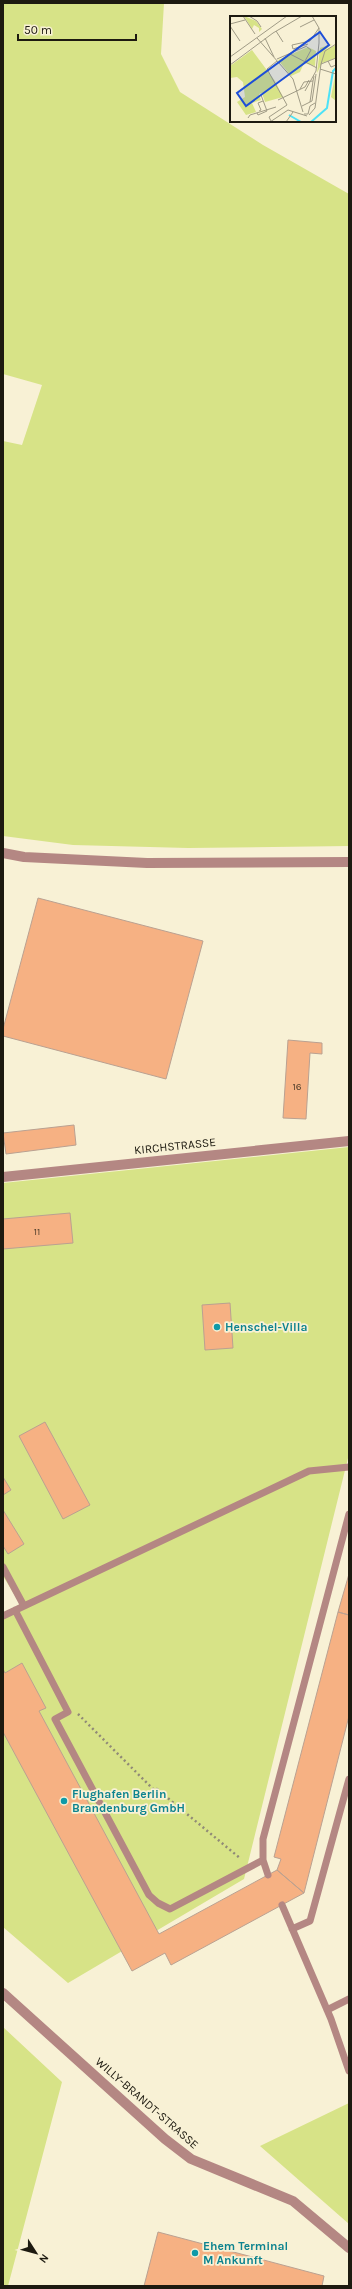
<svg xmlns="http://www.w3.org/2000/svg" width="352" height="2289" font-family="Karla,sans-serif">
  <style>
    .green { fill: #d7e387 }
    .building { fill: #f6b183; stroke: #baa191 }
    .lines { fill: none; stroke-linecap: round; stroke-linejoin: round }
    .path { stroke: #908a77; stroke-width: 2.5; stroke-dasharray: 2 3; stroke-linecap: butt }
    .service { stroke: #b48783; stroke-width: 7 }
    .minor { stroke: #b48783; stroke-width: 10 }
    .culture-dot { fill: #0f9aa8; stroke: #f8f1d5; stroke-width: 1.5 }
    .labels { text-anchor: middle; stroke-width: 3.5; stroke-linejoin: round; paint-order: stroke }
    .number-label { font-size: 10px; fill: #53402d }
    .street-label { font-size: 12px; fill: #1d1a10; stroke: #f8f1d5 }
    .culture-label { font-size: 12px; font-weight: bold; fill: #0d838f; stroke: #f8f1d5; text-anchor: start }
    .inset-river { fill: none; stroke: #4ce2f7; stroke-width: 2 }
    .inset-road { fill: none; stroke: #a09b86; stroke-width: 1 }
    .view { fill: #1d4ed8; fill-opacity: 0.15; stroke: #1d4ed8; stroke-width: 2 }
    .inset-edge { fill: none; stroke: #1d1a10; stroke-width: 2 }
  </style>
  <rect width="100%" height="100%" fill="#f8f1d5"/>
  <path class="green" d="M3,3H164L161,54L180,92L263,145L349,194V846L188,848L73,845L3,836V441L22,445L42,385L3,374Z
    M349,1147V1454L244,1879L68,1983L3,1927V1615L20,1604L3,1576V1183Z
    M3,2027L62,2082L8,2286H3Z
    M349,2103V2224L260,2146Z"/>
  <path class="building" d="M38,898L203,941L166,1079L3,1036V1029Z
    M288,1040L322,1043V1054L310,1053L306,1119L283,1118Z
    M74,1125L76,1145L6,1154L3,1133Z
    M70,1213L73,1243L3,1249V1219Z
    M230,1303L233,1348L205,1350L202,1305Z
    M45,1422L90,1505L63,1519L19,1436Z
    M3,1477L11,1490L3,1495Z
    M3,1510L24,1544L8,1554L3,1546Z
    M349,1574V1615L338,1612Z
    M338,1612L349,1615V1716L304,1893L277,1870L281,1859L274,1857Z
    M22,1663L46,1708L39,1711L159,1934L277,1870L304,1893L171,1965L165,1953L132,1971L3,1732V1669L5,1673Z
    M158,2232L324,2276L322,2286H144Z"/>
  <g class="lines">
    <path class="path" d="M78,1714L154,1790L157,1789L241,1859"/>
    <path class="service" d="M3,1567L24,1606
      M15,1610L68,1712L55,1719L149,1895L158,1903L170,1909L263,1860
      M3,1616L309,1471L349,1467
      M268,1875L263,1860V1839L349,1514
      M282,1905L331,2019L349,2071
      M292,1929L310,1921L349,1779
      M327,2010L349,1999"/>
    <path class="minor" d="M3,853L24,857L147,863L349,862
      M3,1177L349,1141
      M3,1993L165,2139L191,2159L293,2201L349,2248"/>
  </g>
  <g class="culture-dot">
    <circle cx="217" cy="1327" r="4"/>
    <circle cx="64" cy="1801" r="4"/>
    <circle cx="195" cy="2253" r="4"/>
  </g>
  <g class="labels">
    <g class="number-label">
      <text x="297" y="1090">16</text>
      <text x="37" y="1235">11</text>
    </g>
    <g class="street-label">
      <text transform="translate(175 1146) rotate(-6)" y="4">KIRCHSTRASSE</text>
      <text transform="translate(147 2103) rotate(41)" y="4">WILLY-BRANDT-STRASSE</text>
    </g>
    <g class="culture-label">
      <text x="225" y="1331">Henschel-Villa</text>
      <text x="72" y="1798">Flughafen Berlin<tspan x="72" dy="14">Brandenburg GmbH</tspan></text>
      <text x="203" y="2250">Ehem Terminal<tspan x="203" dy="14">M Ankunft</tspan></text>
    </g>
  </g>
  <g transform="translate(230 16)">
    <rect width="106" height="106" fill="#f8f1d5"/>
    <path d="M14,0L26,5L32,13L29,16V12L24,9L22,13ZM102,28L95,34L106,29V42L92,47L87,57L90,32ZM78,31L86,35L85,50L74,47L70,56L61,60L48,44ZM22,34L45,65L53,81L35,86L32,77L29,78L31,84L22,87L26,96L16,99L7,86L15,81L13,66L7,61L0,62V50ZM106,54V85L101,81Z" fill="#d7e387"/>
    <path class="inset-river" d="M59,99L71,106M81,106L97,92L103,55L106,52"/>
    <path class="inset-road" d="M13,0L25,18M19,0L27,5L31,11M0,8L15,4M0,10L10,25M70,11L84,4M46,15L53,26M27,22L63,63L73,96M35,22L44,41M80,25L89,12M78,28L63,33L62,29L80,25M60,38L87,52M0,41L57,0M47,43L77,30M98,45L101,51L106,49M74,47L81,34L77,31M91,48L95,35L106,28M0,49L43,17L72,0M90,53L106,58M70,73L74,66L83,65L84,60M75,75L86,55L89,27V12L82,0M48,84L75,71L79,64M80,86L83,65M72,90L82,85L86,58M29,95L31,94L28,87L33,85M27,97L28,99L37,95L31,79M74,98H78L80,90L85,87M79,99L85,92L91,48L106,42M18,102L20,99L46,91M41,105L39,101L57,89L37,53L47,45M40,106L58,94L77,100M56,106L63,96"/>
    <path class="view" d="M90,16L99,29L16,90L7,77Z"/>
    <rect width="106" height="106" class="inset-edge"/>
  </g>
  <rect width="352" height="2289" fill="none" stroke="#1d1a10" stroke-width="8"/>
  <g transform="translate(36 2253) rotate(126)" stroke="#f8f1d5" stroke-width="3" paint-order="stroke">
  <path d="M0-3L7 15L0 10L-7 15Z" fill="#1d1a10"/>
  <text y="-6" font-size="11" font-weight="bold" text-anchor="middle" fill="#1d1a10">N</text>
  </g>
  <path d="M18 34v6h118v-6" fill="none" stroke="#1d1a10" stroke-width="2"/>
  <text x="24" y="34" font-size="12" fill="#1d1a10" stroke="#f8f1d5" stroke-width="3" paint-order="stroke">50 m</text>
</svg>
